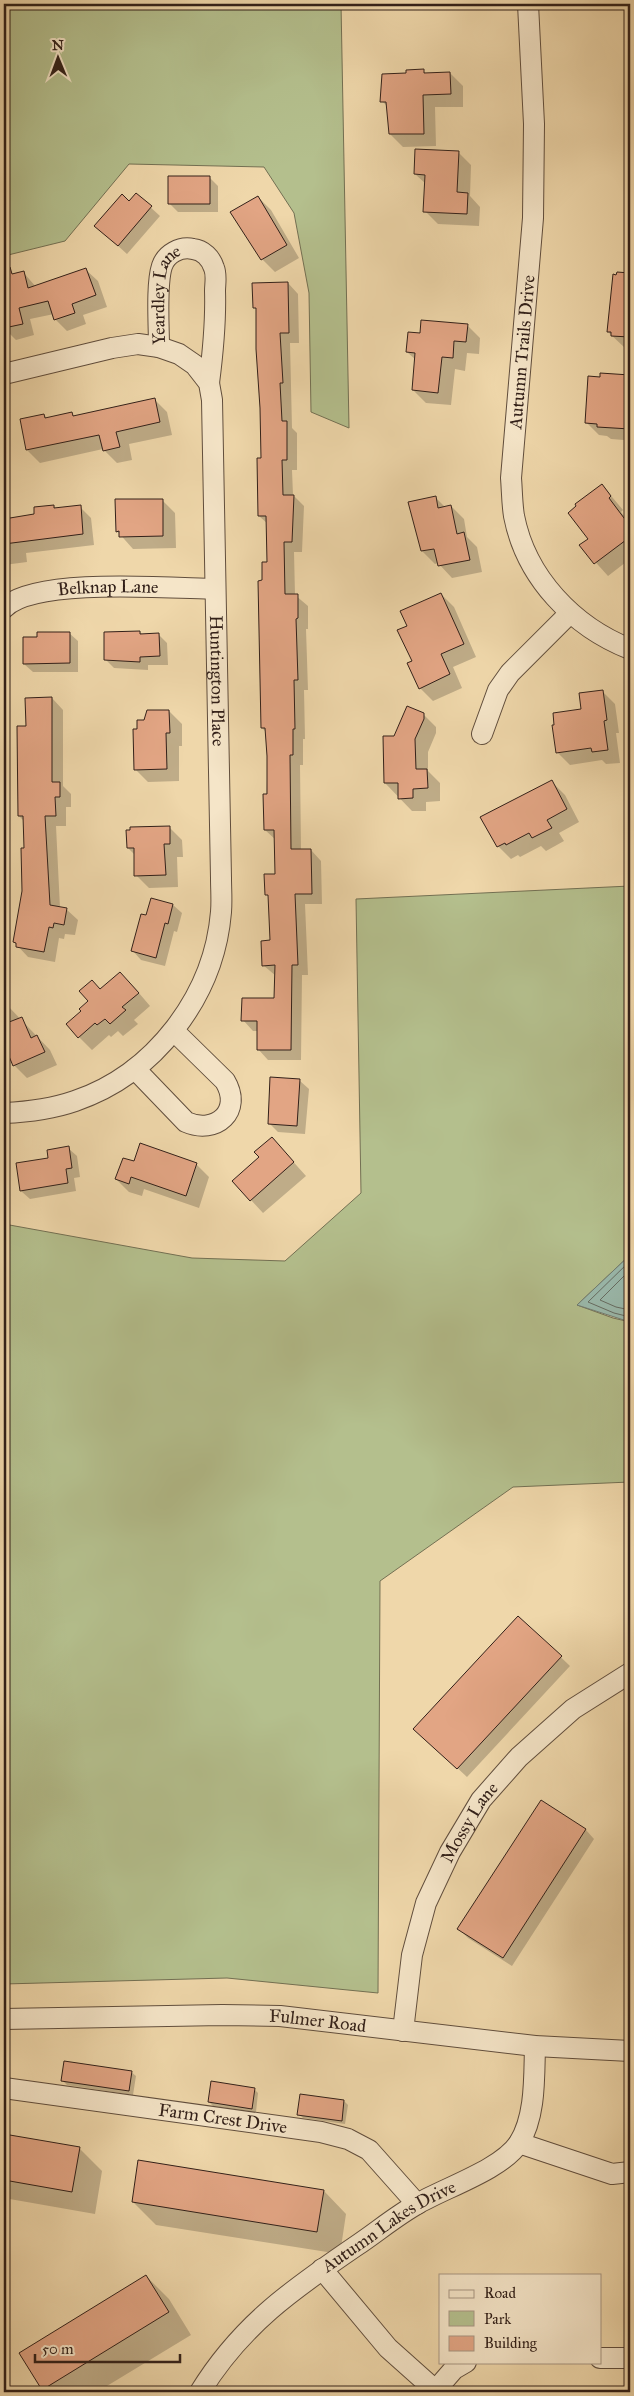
<svg xmlns="http://www.w3.org/2000/svg" width="634" height="2396" font-family="'IM FELL Great Primer',serif">
  <style>
    .green { fill: #b4bf8d; stroke: #737053 }
    .water { fill: #9ab9ac; stroke: #707c71 }
    .shadow { fill: #0003 }
    .lines { fill: none; stroke-linecap: round; stroke-linejoin: round }
    .shore { stroke: #666c62; stroke-width: 1 }
    .building { fill: #e2a584; stroke: #322019 }
    .minor-casing { stroke: #614e3d; stroke-width: 22 }
    .minor { stroke: #f5e5c8; stroke-width: 20 }
    .labels { text-anchor: middle; stroke-width: 5; stroke-linejoin: round; paint-order: stroke }
    .street-label { font-size: 18px; fill: #322019; stroke: #f5e5c8 }
  </style>
  <rect width="100%" height="100%" fill="#efd7aa"/>
  <filter id="stains"><feTurbulence type="fractalNoise" baseFrequency=".004" numOctaves="4"/><feColorMatrix values="0 0 0 0 .2 0 0 0 0 .09 0 0 0 0 .02 0 0 0 .5 -.17"/></filter>
  <radialGradient id="worn" r=".72"><stop offset=".6" stop-color="#630" stop-opacity="0"/><stop offset="1" stop-color="#630" stop-opacity=".3"/></radialGradient>
  <path class="green" d="M4,4H341L349,428L311,412L309,293L294,213L264,167L129,164L65,241L4,256Z
    M630,886V1255L577,1305L613,1318L630,1322V1482L513,1487L380,1581L378,1993L227,1978L4,1984V1224L192,1258L285,1261L361,1193L356,899Z"/>
  <path class="water" d="M630,1255V1322L577,1305Z"/>
  <path class="shadow" d="M423,71L427,74L450,73L463,86V107H435L436,146L403,147L390,134L388,107L382,101L407,74Z
    M458,152L471,165L470,196L480,207L479,226L438,224L425,211L426,184L415,174Z
    M209,177L218,186V212H178L169,203Z
    M136,194L160,216L127,254L96,226L129,202Z
    M258,197L271,210L299,258L275,272L262,259Z
    M86,270L98,281L107,307L83,315L86,324L67,331L55,319L54,314L30,319L34,335L16,340L4,328V277L23,272L36,287Z
    M618,273L630,275V349L625,348L608,332Z
    M288,283L298,294L299,343H290L292,428L297,433V470H292L293,495L304,506L302,552H294L295,595L308,606V629H306L308,690H304L305,739H303V765H300L301,851L311,850L321,861L322,904H305L308,975H302L301,1060H268L258,1049V1031H253L243,1020L276,1000V976L263,965L271,941L270,898L266,894L276,875V840L265,830L268,756L266,732L262,728L264,582L268,563V524L259,516L262,459L258,311L254,307Z
    M467,325L480,338L479,354L467,353L465,371L455,369L451,405L426,403L413,390L416,360L407,352L421,334Z
    M601,375L630,376V446L624,440L611,439L607,436L599,435L586,422Z
    M154,399L167,412L172,435L129,444L132,460L117,463L103,449L40,463L27,450L44,415L47,419L72,414L75,417Z
    M602,485L623,510L621,512L630,524V559L608,576L581,546L589,539Z
    M436,498L445,507L451,506L464,519L467,537L477,547L482,572L452,578L438,563L435,564L422,551Z
    M162,500L175,513L176,548L133,549L117,531Z
    M54,506L56,509L80,507L91,518L94,545L26,553L27,562L4,565V520L36,515Z
    M441,594L454,607L476,657L453,667L462,688L433,701L420,688L408,627Z
    M140,632L143,635L158,634L167,643L168,665H148V670L114,668L106,660Z
    M69,633L78,641V672H33L24,664Z
    M602,691L615,704L619,733H616L620,763L606,764L602,760L570,765L557,752L583,710Z
    M52,698L63,710V786L71,794V807H66V826H56L60,908L66,909L78,920L75,935L65,934L64,939L59,938L55,962L28,957L14,942L23,891L26,850L25,822L19,816L27,727Z
    M169,711L182,724V746H179V781L148,782L135,769L138,730L146,722Z
    M423,714L436,727V733L428,752V771L440,783V801L426,802V811H412L385,783L394,738Z
    M552,782L565,795L579,822L559,833L564,841L546,851L541,846L520,857L518,855L511,859L498,846Z
    M169,827L182,840L183,857H177L178,887L149,888L136,875L135,855L128,848Z
    M152,899L173,905L182,913L177,932L174,931L165,966L141,960L133,951Z
    M133,986L150,1006L134,1020L138,1024L123,1036L118,1031L111,1037L109,1035L92,1050L79,1037L83,1011Z
    M8,1006L50,1050L57,1065L27,1078L14,1065L4,1044V1008Z
    M271,1079L300,1081L309,1089L305,1134L278,1132L269,1123Z
    M272,1138L306,1176L263,1213L251,1200L261,1157Z
    M68,1148L77,1156L80,1177L74,1178L76,1191L30,1199L21,1191L50,1159Z
    M4,1163L8,1168L4,1194Z
    M135,1163L196,1164L209,1177L199,1208L144,1189L142,1196L129,1192L116,1179Z
    M519,1617L570,1666L467,1777L424,1737Z
    M542,1802L586,1830L594,1839L512,1966L468,1938L459,1929Z
    M131,2072L136,2076L133,2095L67,2085L63,2081Z
    M254,2089L258,2093L256,2112L213,2106L209,2102Z
    M344,2101L348,2105L345,2124L303,2118L299,2114Z
    M4,2135L79,2148L102,2171L95,2214L4,2198Z
    M139,2161L324,2191L346,2214L340,2254L156,2225L133,2202Z
    M146,2276L169,2299L191,2335L97,2392H47L43,2389Z"/>
  <g class="lines">
    <path class="shore" d="M630,1261L588,1302L614,1313L630,1317
      M630,1270L600,1300L616,1307L630,1310"/>
  </g>
  <path class="building" d="M424,69V73L450,72L451,94L423,95L424,134H389L386,102H380L382,74L406,73V70Z
    M415,149L459,151L457,192L468,193L467,214L423,212L425,175L414,174Z
    M168,176H210V204H168Z
    M136,193L152,206L118,246L94,226L122,194L129,201Z
    M258,196L287,245L261,260L230,212Z
    M10,267L12,274L24,271L28,288L86,268L96,295L72,304L75,313L54,320L48,301L19,308L23,324L4,328V268Z
    M617,272L630,273V337L611,336V332H607L613,274L616,275Z
    M288,282L289,333H280L283,383H280L282,421H287V460H282L283,495H294L292,542H284L285,594H298V618L296,619L298,680H294L295,729H293V755H290L291,849H311L312,894H295L298,965H292L291,1050H257V1021H241L242,998H274L275,965L262,966L261,941L270,940L268,895H265L264,874H275L274,830H264L263,794H267V756L265,728H261L258,581L262,580V562H267L266,516H258L257,458H261L260,408L256,349V308H253L252,283Z
    M421,320L468,324L466,342L454,341L453,358L442,357L438,393L412,390L415,353L406,352L408,332L420,333Z
    M600,373L630,375V429L597,427V424L585,423L588,376L600,377Z
    M155,398L160,422L116,432L120,447L103,451L99,435L26,450L20,419L44,414L45,418L72,412L73,416Z
    M602,484L611,496L609,498L630,526V537L594,564L579,545L588,539L568,513L576,506L575,504Z
    M436,496L438,508L451,505L457,534L464,532L470,560L438,566L434,549L421,551L408,502Z
    M115,499H163V536L119,537V531L116,532Z
    M54,505V508L81,505L83,534L4,544V519L34,514V507Z
    M441,593L464,644L441,654L450,674L419,689L407,663L412,661L397,630L407,626L400,611Z
    M140,631V634L159,633L160,656L140,657V662L104,660V632Z
    M37,632H70V663L23,664V637H37Z
    M603,690L607,720L604,721L608,750L592,752L591,748L556,753L552,725H554L553,713L581,709L579,693Z
    M52,697V782H60V797H55L56,816H45L50,905L67,908L64,925L54,923L53,928L49,927L44,952L16,947V943L13,942L22,891L21,848H24L23,816H18L17,726H26L25,698Z
    M407,706L424,713V719L415,739L416,769H427L428,788L413,789V798L398,799V783H384L383,736H394Z
    M147,710H169L170,733H166L167,769L134,770L133,729H137V720H144Z
    M552,780L567,809L547,820L552,828L532,838L529,833L506,845L505,843L497,847L480,817Z
    M170,826V844H164L166,875L134,876V848H127L126,830H130V827Z
    M151,898L173,904L168,924L165,923L156,958L131,951L141,914L146,915Z
    M120,972L139,993L122,1007L126,1010L110,1024L105,1019L97,1025L95,1023L78,1038L66,1024L81,1011L79,1009L88,1001L79,991L92,980L100,989Z
    M22,1017L31,1038L37,1035L45,1052L13,1066L4,1044V1024Z
    M270,1077L300,1079L297,1126L268,1124Z
    M272,1137L294,1162L250,1201L232,1181L259,1157L254,1152Z
    M140,1143L197,1163L186,1196L131,1177L129,1184L115,1179L123,1158L134,1161Z
    M69,1146L72,1168L66,1169L68,1183L20,1191L16,1163L48,1158L47,1150Z
    M518,1616L562,1656L457,1769L413,1729Z
    M541,1800L586,1829L503,1958L457,1929Z
    M64,2061L132,2071L129,2091L61,2081Z
    M211,2081L255,2088L252,2109L208,2102Z
    M300,2094L344,2100L342,2121L297,2115Z
    M4,2134L80,2147L72,2192L4,2180Z
    M138,2160L324,2190L317,2232L132,2202Z
    M146,2275L169,2312L42,2390L19,2353Z"/>
  <g class="lines">
    <g class="minor-casing">
      <g id="minor">
        <path d="M528,4L534,124L533,218L511,478C512,490 512,504 514,516C526,578 574,627 630,649"/>
        <path id="s1" d="M159,347C159,326 156,284 162,266C166,254 180,246 193,249C203,250 211,258 214,268C217,275 215,284 215,291C216,322 213,352 209,383"/>
        <path id="s2" d="M4,374L112,348L138,344L159,347L179,354L195,365L209,383L212,400L221,878C221,889 222,901 221,912C214,997 154,1074 75,1101C52,1109 28,1112 4,1113"/>
        <path id="s3" d="M4,608C34,577 170,588 215,589"/>
        <path d="M482,734L498,690L510,673L570,613"/>
        <path d="M135,1069L186,1122C216,1135 243,1111 225,1081L174,1031"/>
        <path id="s4" d="M4,2019L222,2015L280,2016L535,2046L630,2051"/>
        <path id="s5" d="M403,2031L412,1955L426,1903L450,1852L481,1800L519,1757L573,1709L630,1673"/>
        <path id="s6" d="M4,2088L321,2132L348,2139L369,2150L417,2204"/>
        <path d="M519,2143L612,2174L630,2172"/>
        <path d="M322,2269L388,2348L435,2390"/>
        <path d="M600,2358H630"/>
        <path id="s7" d="M200,2392C241,2325 293,2289 356,2246C377,2232 397,2215 419,2203C447,2187 502,2169 519,2143C536,2116 534,2076 535,2046"/>
        <path d="M434,2392L454,2369L466,2362"/>
      </g>
    </g>
    <use href="#minor" class="minor"/>
  </g>
  <g class="labels">
    <g class="street-label">
      <text dy="6" stroke="none"><textPath href="#s1" startOffset="54">Yeardley Lane</textPath></text>
      <text transform="translate(522 352) rotate(-85)" y="6">Autumn Trails Drive</text>
      <text dy="6" stroke="none"><textPath href="#s3" startOffset="108">Belknap Lane</textPath></text>
      <text dy="6" stroke="none"><textPath href="#s2" startOffset="520">Huntington Place</textPath></text>
      <text dy="6" stroke="none"><textPath href="#s5" startOffset="222">Mossy Lane</textPath></text>
      <text dy="6" stroke="none"><textPath href="#s4" startOffset="314">Fulmer Road</textPath></text>
      <text dy="6" stroke="none"><textPath href="#s6" startOffset="221">Farm Crest Drive</textPath></text>
      <text dy="6" stroke="none"><textPath href="#s7" startOffset="254">Autumn Lakes Drive</textPath></text>
    </g>
  </g>
  <rect width="634" height="2396" fill="none" stroke="#efd7aa" stroke-width="20"/>
  <rect x="5" y="5" width="624" height="2386" fill="none" stroke="#322019" stroke-width="2.5"/>
  <rect x="10" y="10" width="614" height="2376" fill="none" stroke="#322019"/>
  <rect x="439" y="2274" width="162" height="90" fill="#f5e5c8" stroke="#a79682"/>
  <rect x="449" y="2290" width="25" height="8" fill="#f5e5c8" stroke="#a79682"/>
  <text x="484" y="2298" font-size="15" fill="#322019">Road</text>
  <rect x="449" y="2311" width="25" height="15" fill="#b4bf8d" stroke="#a79682"/>
  <text x="484" y="2324" font-size="15" fill="#322019">Park</text>
  <rect x="449" y="2336" width="25" height="15" fill="#e2a584" stroke="#a79682"/>
  <text x="484" y="2348" font-size="15" fill="#322019">Building</text>
  <g transform="translate(58 58) rotate(359)" stroke="#f5e5c8" stroke-width="4" paint-order="stroke">
  <path d="M0-4L9 19L0 12L-9 19Z" fill="#322019"/>
  <text y="-8" font-size="14" font-weight="bold" text-anchor="middle" fill="#322019">N</text>
  </g>
  <path d="M35 2354v8h145v-8" fill="none" stroke="#322019" stroke-width="2.5"/>
  <text x="42" y="2354" font-size="15" fill="#322019" stroke="#f5e5c8" stroke-width="4" paint-order="stroke">50 m</text>
  <rect width="100%" height="100%" filter="url(#stains)"/>
  <rect width="100%" height="100%" fill="url(#worn)"/>
</svg>
